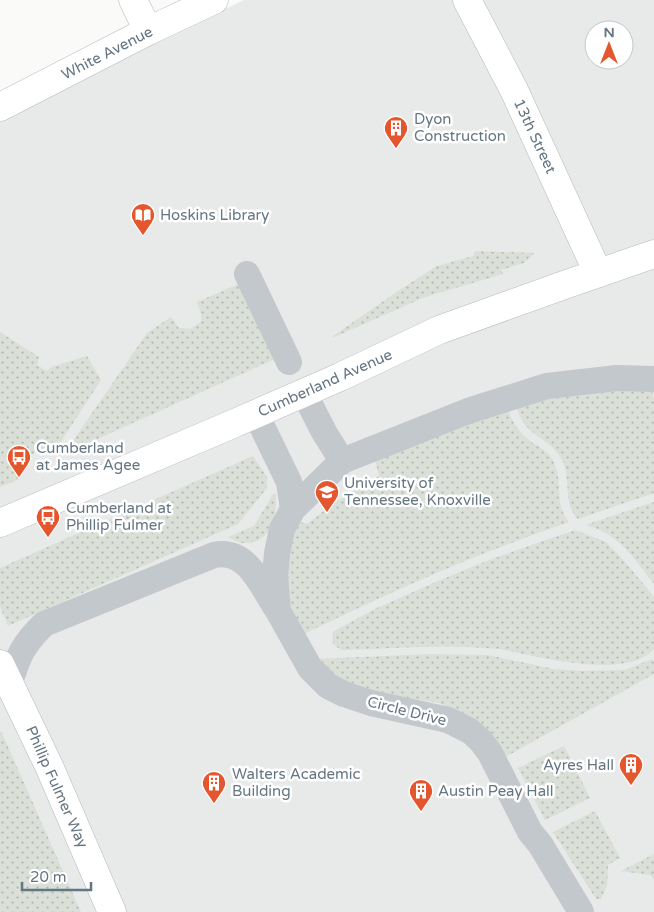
<svg xmlns="http://www.w3.org/2000/svg" width="654" height="912" font-family="'Varela Round',sans-serif">
  <style>
    .built { fill: #e8e9e9; fill-rule: evenodd }
    .grass { fill: url(#grass-dots) }
    .lines { fill: none; stroke-linecap: round; stroke-linejoin: round }
    .secondary-casing { stroke: #b3babf; stroke-width: 29 }
    .street { stroke: #c3c8cc; stroke-width: 26 }
    .secondary { stroke: #fff; stroke-width: 28 }
    .labels { text-anchor: middle; stroke-width: 5; stroke-linejoin: round; paint-order: stroke }
    .street-label { font-size: 15px; fill: #657683; stroke: #fff }
    .poi-label { font-size: 15px; fill: #657683; stroke: #fff; text-anchor: start }
  </style>
  <defs>
    <pattern id="grass-dots" width="8" height="8" patternUnits="userSpaceOnUse" patternTransform="scale(1.25)"><rect width="8" height="8" fill="#dadfd7"/><path d="M2 2h.1M6 6h.1" fill="none" stroke="#b4b9b4" stroke-width="1.8" stroke-linecap="round"/></pattern>
  </defs>
  <rect width="100%" height="100%" fill="#fafaf8"/>
  <path class="built" d="M244,0H654V912H0V115ZM594,30H624V60H594Z"/>
  <path class="grass" d="M475,251L535,253L524,263L501,270L503,274L425,297L332,338L333,336L401,289L437,266L473,256Z
    M243,282L275,359L64,454L147,333L171,317L179,328L190,329L201,322V314L197,302Z
    M0,332L39,357L37,365L47,371L51,367L87,356L101,380L58,446L56,444L50,449L49,447L19,460L21,467L24,465L20,479L0,487Z
    M611,391H652L654,398V493L578,519C562,503 572,480 562,460C553,443 540,440 528,428C522,422 519,415 516,407L566,395Z
    M508,409C512,423 521,435 533,443C540,447 546,451 551,457C566,481 552,501 569,522C478,553 391,592 304,634L291,607L282,575L297,521L307,524C330,505 353,490 379,476L375,459Z
    M253,456L267,477V488L238,524L8,626L0,607V568Z
    M273,494H276C277,516 272,544 243,543C238,542 232,539 228,537L254,526Z
    M654,502V584C634,559 621,535 588,526V524Z
    M575,530L606,542L627,564L654,597V649C626,681 536,656 499,649C489,648 478,648 468,647C426,645 383,649 341,650L333,644L332,636L334,631L377,608L438,581L489,560Z
    M430,654L488,655L554,669L584,671L625,670L652,659L654,661V674L507,756L468,716L439,703L383,694L338,678L318,659Z
    M0,731L2,733L81,912H0Z
    M564,746L590,798L545,820L518,768Z
    M595,811L620,858L608,865L607,885L601,899H596L553,832Z
    M654,854V880L650,875L621,871Z"/>
  <g class="lines">
    <g class="secondary-casing">
      <path id="secondary" d="M133,0L148,31
        M467,0L514,90L598,273
        M0,107L148,31L214,0
        M0,523L228,426L340,377L439,330L567,284L654,254
        M0,664L49,766L112,912"/>
    </g>
    <path class="street" d="M247,274L289,362
      M304,393L324,432L342,461
      M256,414L289,482L293,509
      M9,685C18,657 22,645 44,624L214,555C247,548 261,585 276,608
      M581,912L540,844L530,832L490,753L481,741L470,731L448,720L371,703L344,694L328,686L310,668L278,611L275,576L277,553L282,529L293,509L342,461L468,411L547,386L617,378L654,379"/>
    <use href="#secondary" class="secondary"/>
  </g>
  <defs>
    <g id="building-pin" transform="scale(1.25)"><path d="M0 17L-7.5 6A9.5 9.5 0 1 1 7.5 6Z" fill="#e4572e" stroke="#fff"/><path d="M-4-6H4V6H1V3H-1V6H-4ZM-2.5-4.3h1.7v1.8h-1.7ZM.8-4.3h1.7v1.8H.8ZM-2.5-1h1.7V.8h-1.7ZM.8-1h1.7V.8H.8Z" fill="#fff"/></g>
    <g id="library-pin" transform="scale(1.25)"><path d="M0 17L-7.5 6A9.5 9.5 0 1 1 7.5 6Z" fill="#e4572e" stroke="#fff"/><path d="M-6-4Q-3-5.5-.7-3.5V5Q-3 3-6 4ZM6-4Q3-5.5 .7-3.5V5Q3 3 6 4Z" fill="#fff"/></g>
    <g id="bus-pin" transform="scale(1.25)"><path d="M0 17L-7.5 6A9.5 9.5 0 1 1 7.5 6Z" fill="#e4572e" stroke="#fff"/><path d="M-5-6H5V4H4V6H2V4H-2V6H-4V4H-5ZM-3.5-4V0h7V-4ZM-3.5 1.2v1.5H-2V1.2ZM2 1.2v1.5H3.5V1.2Z" fill="#fff"/></g>
    <g id="university-pin" transform="scale(1.25)"><path d="M0 17L-7.5 6A9.5 9.5 0 1 1 7.5 6Z" fill="#e4572e" stroke="#fff"/><path d="M0-5L7-2L0 1L-7-2ZM-4 1L0 2.5L4 1V4Q0 6-4 4Z" fill="#fff"/></g>
  </defs>
  <g fill-rule="evenodd">
    <use href="#building-pin" x="396" y="128"/>
    <use href="#library-pin" x="143" y="215"/>
    <use href="#bus-pin" x="19" y="457"/>
    <use href="#university-pin" x="327" y="492"/>
    <use href="#bus-pin" x="48" y="517"/>
    <use href="#building-pin" x="631" y="765"/>
    <use href="#building-pin" x="214" y="783"/>
    <use href="#building-pin" x="421" y="791"/>
  </g>
  <g class="labels">
    <g class="street-label">
      <text transform="translate(107 53) rotate(-27)" y="5">White Avenue</text>
      <text transform="translate(535 136) rotate(65)" y="5">13th Street</text>
      <text transform="translate(325 383) rotate(-24)" y="5">Cumberland Avenue</text>
      <text transform="translate(407 711) rotate(14)" y="5">Circle Drive</text>
      <text transform="translate(57 787) rotate(66)" y="5">Phillip Fulmer Way</text>
    </g>
    <g class="poi-label">
      <text x="414" y="124">Dyon<tspan x="414" dy="17">Construction</tspan></text>
      <text x="160" y="220">Hoskins Library</text>
      <text x="36" y="453">Cumberland<tspan x="36" dy="17">at James Agee</tspan></text>
      <text x="344" y="488">University of<tspan x="344" dy="17">Tennessee, Knoxville</tspan></text>
      <text x="66" y="513">Cumberland at<tspan x="66" dy="17">Phillip Fulmer</tspan></text>
      <text x="614" y="770" text-anchor="end">Ayres Hall</text>
      <text x="232" y="779">Walters Academic<tspan x="232" dy="17">Building</tspan></text>
      <text x="438" y="796">Austin Peay Hall</text>
    </g>
  </g>
  <g transform="translate(609 45)"><circle r="24" fill="#ffffff" stroke="#c1c8cd"/>
  <path d="M0-4L9 19L0 12L-9 19Z" fill="#e4572e"/>
  <text y="-8" font-size="14" font-weight="bold" text-anchor="middle" fill="#657683">N</text>
  </g>
  <path d="M22 882v8h69v-8" fill="none" stroke="#657683" stroke-width="2.5"/>
  <text x="30" y="882" font-size="15" fill="#657683" stroke="#ffffff" stroke-width="4" paint-order="stroke">20 m</text>
</svg>
